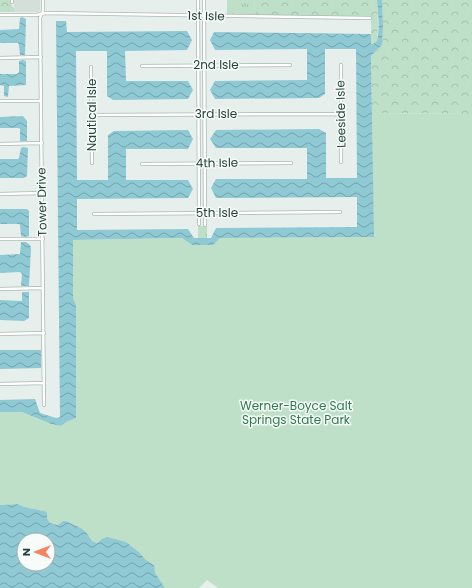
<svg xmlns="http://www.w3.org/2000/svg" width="472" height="588" font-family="Poppins,sans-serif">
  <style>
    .built { fill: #d4dfda }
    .grass { fill: url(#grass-tufts) }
    .forest { fill: url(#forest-crowns) }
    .park { fill: #bfe0c8 }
    .water { fill: url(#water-waves); fill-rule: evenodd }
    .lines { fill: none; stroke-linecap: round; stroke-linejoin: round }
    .street-casing { stroke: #a8b8b2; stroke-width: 4 }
    .street { stroke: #fff; stroke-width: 2.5 }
    .labels { text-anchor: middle; stroke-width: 3; stroke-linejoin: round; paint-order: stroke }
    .street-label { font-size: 12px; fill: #24423a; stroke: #f7fbf9 }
    .park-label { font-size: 12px; fill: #2d7a4b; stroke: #f7fbf9 }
  </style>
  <defs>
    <pattern id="grass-tufts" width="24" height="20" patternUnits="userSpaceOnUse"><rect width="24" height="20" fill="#bfe0c8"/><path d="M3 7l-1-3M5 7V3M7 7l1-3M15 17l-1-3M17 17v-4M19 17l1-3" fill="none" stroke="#a4c1ad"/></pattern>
    <pattern id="forest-crowns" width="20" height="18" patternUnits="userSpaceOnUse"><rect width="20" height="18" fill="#bfe0c8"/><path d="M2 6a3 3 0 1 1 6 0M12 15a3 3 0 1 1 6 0" fill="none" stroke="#a4c1ad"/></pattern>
    <pattern id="water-waves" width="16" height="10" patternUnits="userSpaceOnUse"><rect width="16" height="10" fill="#8ec9d4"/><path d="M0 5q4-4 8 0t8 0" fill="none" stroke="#74a5ad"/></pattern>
  </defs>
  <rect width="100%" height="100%" fill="#e6efeb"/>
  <path class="built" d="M14,0H40V10L38,12H14Z"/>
  <path class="grass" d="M227,0H255L254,7L256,15L227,14Z
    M198,226H207V238H198Z"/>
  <path class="forest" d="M0,0H10L12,6L14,8V12H0Z
    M255,0H377L378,26L377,41L373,44H371V16L256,15L254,7Z
    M382,0H472V114L372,113L371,56L382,45L383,27Z"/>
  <path class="park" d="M372,113L472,114V588H218L207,580L199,588H165L154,573V565L146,560L139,552L126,542L102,539L97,543L92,541L86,532L81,528L66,521H63L58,525L50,523L42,510L29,509L18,504L0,505V412H22L51,424L61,426L68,421L76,305L73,298V240L182,238L192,245H213L220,238L373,237Z"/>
  <path class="water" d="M377,0H382L383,27L382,45L371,56L374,237L220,238L213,245H192L182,238L73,240V298L76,305V418L68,421L61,426L51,424L22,412H0V400L35,399L40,413L56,418L60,417L56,21H66L67,32L187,31L192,40L187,50L125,51L126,81H188L193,90L188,99L113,100L107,96V51H76L77,180H108V135L114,131L188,130L193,139L188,149H126V180H188L193,189L188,198L77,199V230L188,229L194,238H211L216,228L357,227V197L216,198L211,188L216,179H307V148H216L210,139L216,130L319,129L326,133V178H357L356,49H325V94L319,98L215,99L210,90L215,81L307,80V49L215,50L210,40L214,32L371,34V44H373L377,41C380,28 378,14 377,0Z
    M22,17L26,19L25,55H20L19,45L18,43H0V30L19,29L20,18Z
    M23,60L26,61V85L9,86L8,97L4,96V86L0,85V74H17L19,72V61Z
    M23,116L27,121V141H20V129L19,128H0V117Z
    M23,147L28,148L27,176L24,178H0V159H18L19,158L21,148Z
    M0,209H27L29,211V236L25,237L21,236L20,225L19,224H0Z
    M21,242H26L30,245L31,248L29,286H21L22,274L20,272L0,273V255L20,254Z
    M22,292H29V318L24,321L0,320V300L22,301Z
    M0,350H41V368L0,369Z
    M18,504C29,510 36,508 47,512V518L50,523L58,525L63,521H66L81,528L86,532L92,541L97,543L102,539L107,537L126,542L139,552L146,560L154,565L155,573L165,588H0V505ZM24,540H48V564H24Z"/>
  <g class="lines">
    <g class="street-casing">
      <path id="street" d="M12,0V2
        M43,0V11L40,18L44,405
        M198,0L199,224
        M204,0L205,225
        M0,15H36L46,13L370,18
        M0,58L41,57
        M341,65V162
        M142,66L290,65
        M91,67L92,163
        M0,101H41
        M92,115L341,114
        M0,144L42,143
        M142,164L291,163
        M0,194L42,193
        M94,214L340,212
        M0,239H43
        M0,289L43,288
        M0,334L44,333
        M0,384L44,383"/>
    </g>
    <use href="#street" class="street"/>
  </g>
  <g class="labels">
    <g class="street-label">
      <text transform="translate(206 16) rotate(1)" y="4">1st Isle</text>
      <text x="216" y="69">2nd Isle</text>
      <text x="216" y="118">3rd Isle</text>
      <text transform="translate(341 114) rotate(-91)" y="4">Leeside Isle</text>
      <text transform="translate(92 115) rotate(-90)" y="4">Nautical Isle</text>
      <text transform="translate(217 163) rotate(-1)" y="4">4th Isle</text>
      <text transform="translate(42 202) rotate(-91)" y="4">Tower Drive</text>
      <text x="217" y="217">5th Isle</text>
    </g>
    <g class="park-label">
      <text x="296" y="410">Werner-Boyce Salt<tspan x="296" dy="14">Springs State Park</tspan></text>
    </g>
  </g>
  <g transform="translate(36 552) rotate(270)"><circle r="19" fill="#f7fbf9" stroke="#a3b1ad"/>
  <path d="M0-3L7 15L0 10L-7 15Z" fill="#f4845f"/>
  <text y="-6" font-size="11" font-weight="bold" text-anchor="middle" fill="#24423a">N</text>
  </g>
</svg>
